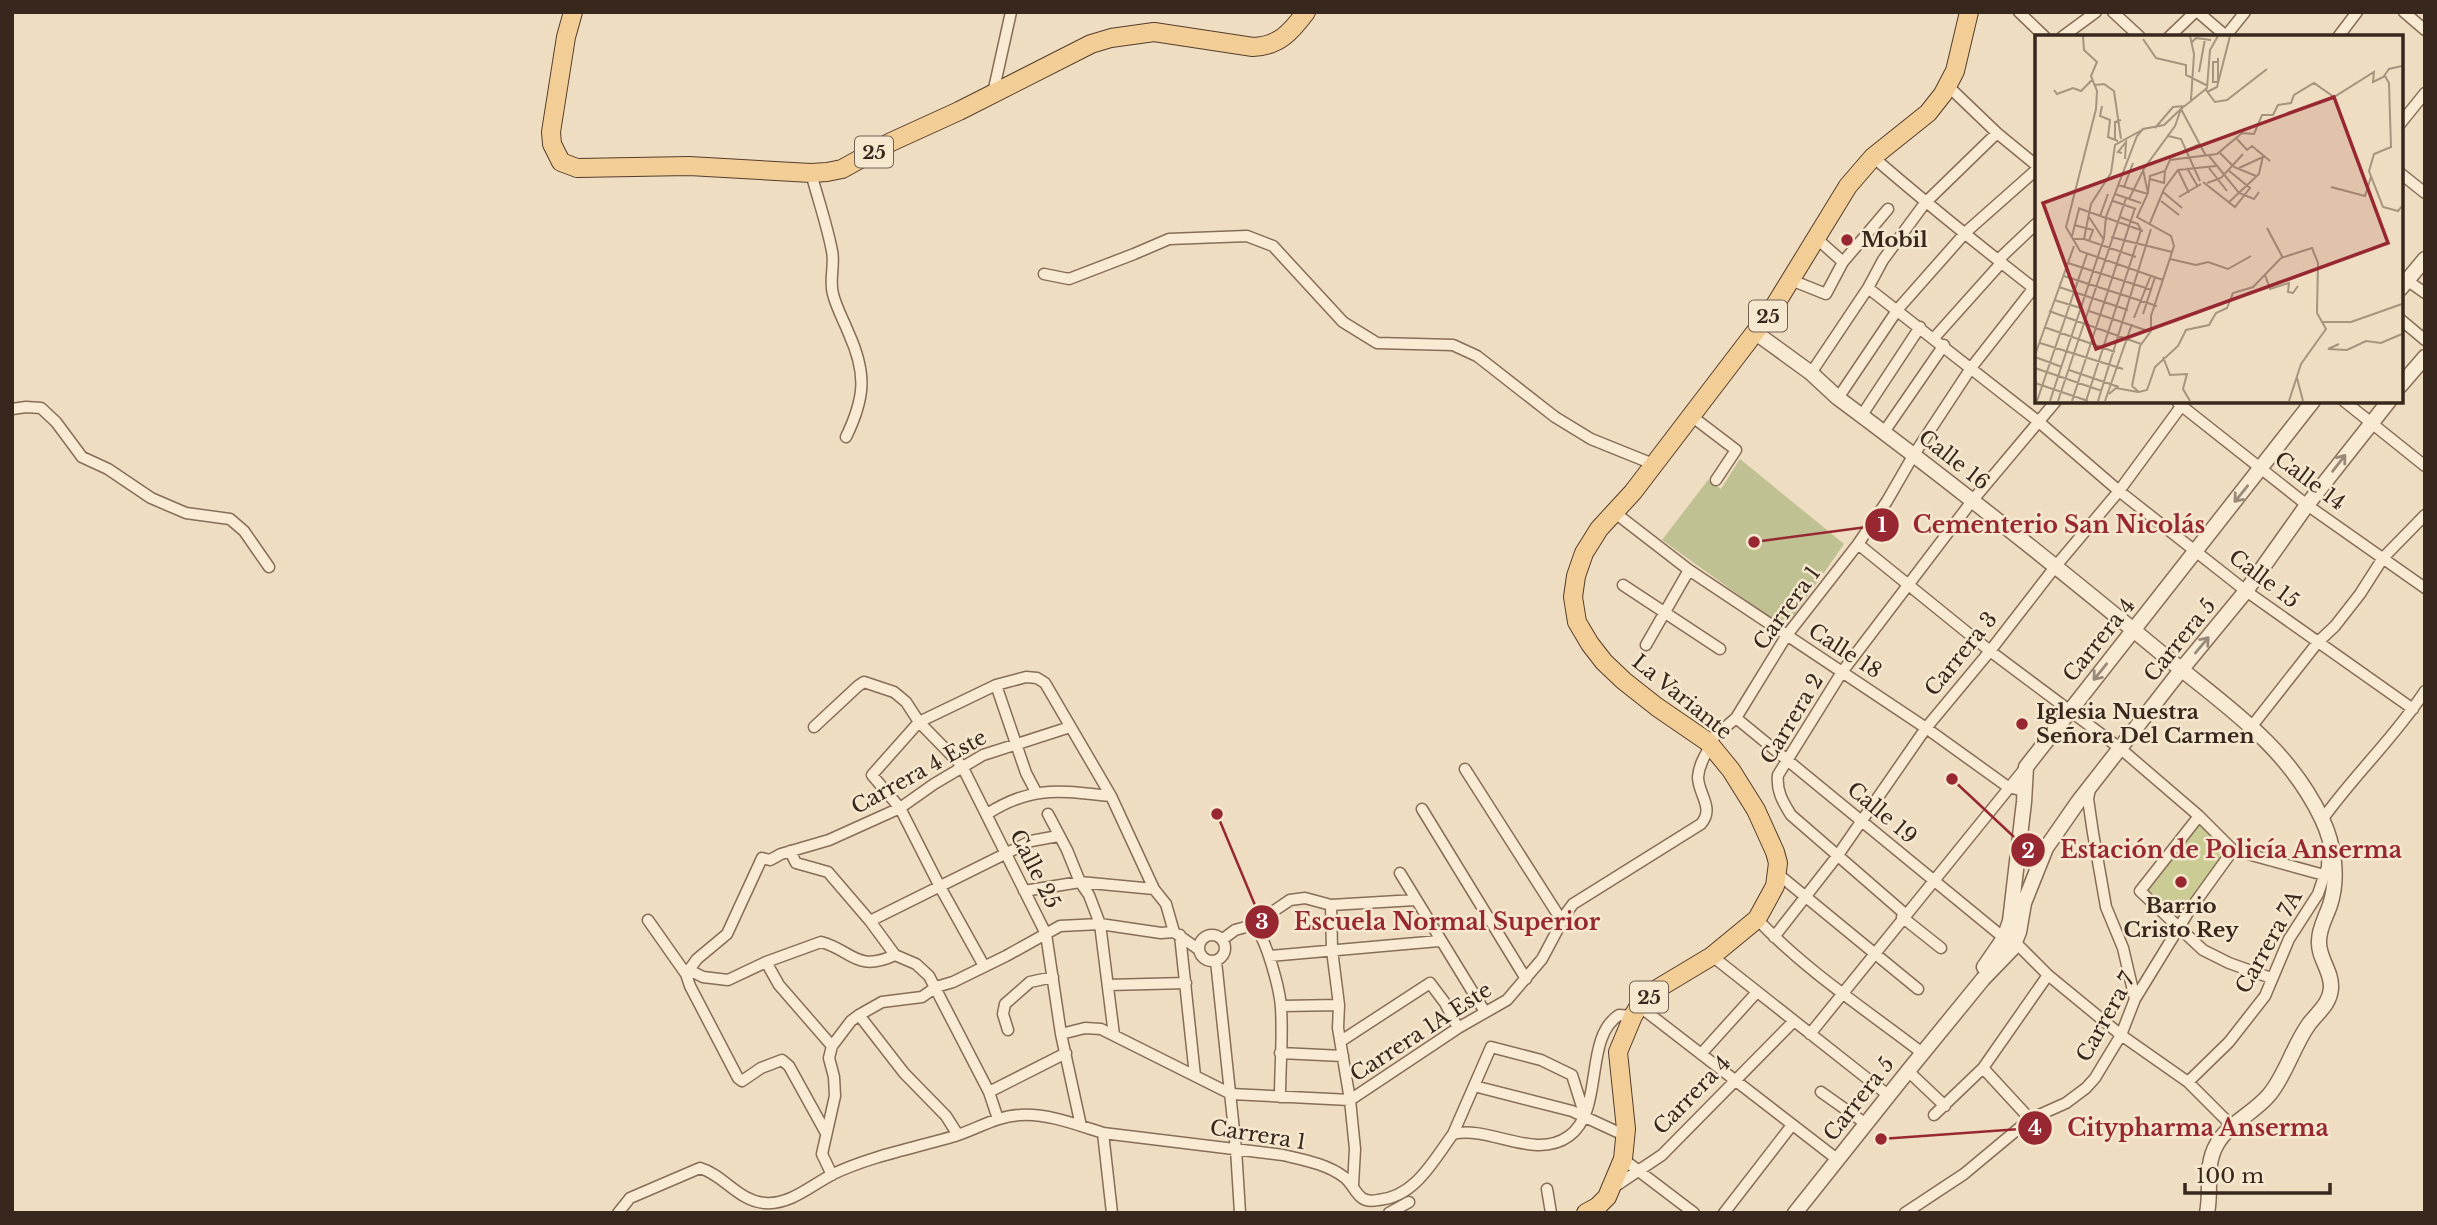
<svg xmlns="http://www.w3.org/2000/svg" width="2437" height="1225" font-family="'Libre Baskerville',serif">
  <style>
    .green { fill: #cacc94 }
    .cemetery { fill: #bfc193 }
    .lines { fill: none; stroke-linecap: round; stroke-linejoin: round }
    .minor-casing { stroke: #876d58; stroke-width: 13 }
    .tertiary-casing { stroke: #876d58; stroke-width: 17 }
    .primary-casing { stroke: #553c2c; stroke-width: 20 }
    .minor { stroke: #f9ebd3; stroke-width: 10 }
    .tertiary { stroke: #f9ebd3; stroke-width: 14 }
    .primary { stroke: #f2ce96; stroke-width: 18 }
    .oneway { stroke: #988978 }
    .poi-dot { fill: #972731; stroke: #f6e7cf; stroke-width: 2.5 }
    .labels { text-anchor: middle; stroke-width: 5; stroke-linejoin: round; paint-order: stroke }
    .shield { fill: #f6e7cf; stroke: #706152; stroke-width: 2 }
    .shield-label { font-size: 19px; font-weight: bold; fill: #37271c }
    .poi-label { font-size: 21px; font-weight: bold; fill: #37271c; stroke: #f6e7cf; text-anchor: start }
    .street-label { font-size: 21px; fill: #37271c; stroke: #f6e7cf }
    .inset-road { fill: none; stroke: #a5947e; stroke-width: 2 }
    .view { fill: #972731; fill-opacity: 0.15; stroke: #972731; stroke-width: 3.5 }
    .inset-edge { fill: none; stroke: #37271c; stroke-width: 3.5 }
    .leader { fill: none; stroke: #972731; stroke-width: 2.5 }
    .callout-dot { fill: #972731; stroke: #f6e7cf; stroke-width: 2.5 }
    .mark-label { font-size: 21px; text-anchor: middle; font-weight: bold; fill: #fff }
    .callout-label { font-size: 23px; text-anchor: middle; font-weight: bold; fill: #972731; stroke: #f6e7cf; stroke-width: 5; stroke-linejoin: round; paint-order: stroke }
  </style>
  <rect width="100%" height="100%" fill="#eeddc0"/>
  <path class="green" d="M2199,823L2230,851L2180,921L2146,890Z"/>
  <path class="cemetery" d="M1740,459L1844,544L1785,628L1662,540L1708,480L1721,489Z"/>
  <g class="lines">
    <g class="minor-casing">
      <path id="minor" d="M2019,12L2045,37
        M2113,12L2140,37
        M2198,12L2227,37
        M2404,12L2425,30
        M2062,37L2096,12
        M2169,37L2195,12
        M2225,37L2245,12
        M2338,37L2357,12
        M1948,86L1997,133L2036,165
        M993,93L1011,12
        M2400,124L2425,93
        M1873,157C1926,203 1981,247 2036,290
        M811,173C818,199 827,225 832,251C835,265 829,280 833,294C836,307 844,321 849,334C867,374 865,398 846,437
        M2400,173L2425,193
        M1998,260L2036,224
        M1843,262L1888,209
        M1044,274L1069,279L1134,254L1169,239L1247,236L1273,246L1343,322L1377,343L1453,345L1477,356L1555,417L1591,439L1653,464
        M1791,280L1826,294L1843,262L1815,237
        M2408,281L2425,293
        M1868,288L2039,422L2119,491L2246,591L2413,709
        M2400,319L2425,340
        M1934,338L2002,262
        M1811,373L1868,288L1883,260L1925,203L1997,133
        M1838,398L1898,309L1966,232L2036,170
        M2344,401L2425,466
        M2178,403L2307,505L2425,588
        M12,409L26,407L41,408L56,422L82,457L108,469L151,498L186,513L230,519L244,531L269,567
        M1690,415L1736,450L1716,480
        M1862,415L1920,327
        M1884,432L1944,345
        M1614,512L1689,570L1926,728L2008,787L2024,791
        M1858,544L1990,651L2121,749L2199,816L2233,850L2324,875
        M1623,585L1720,649
        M1646,645L1689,570
        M996,685L1026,773L1036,792
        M1736,718L2004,938
        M2252,726L2318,642L2335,626L2360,594L2383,558L2425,515
        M814,727L858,686L864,682L894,692L906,702L919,722L962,766L1046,934L1061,1034L1081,1126
        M1708,742L1736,718L1787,635L1858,544L1887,501L1913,456L1971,368L2036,285
        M1465,769L1562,921
        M2090,788L2088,799L2093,833L2106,907L2123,948L2135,999
        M1422,809L1526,979
        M987,814C1032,785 1060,791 1111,796
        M1048,814L1067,850L1080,882L1089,895L1100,924L1114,1035
        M2199,816L2140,891L2203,950L2229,963L2271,978
        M2322,820C2354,775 2395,737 2425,691
        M790,851L796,863L828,872L870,921L895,955
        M1400,873L1485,1012
        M1778,874L1918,989
        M1024,891L1080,882L1154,889
        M1331,905L1332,950L1339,1005L1338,1028L1350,1100L1355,1149L1353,1185
        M1905,914L1791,815C1783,802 1776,791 1778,775L1842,672L1972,501L2056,401
        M1902,917L1941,948
        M1757,919C1804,969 1862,1007 1917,1049
        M648,920L686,974L690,986L738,1078L742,1081L761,1068L782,1060L789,1066L826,1133
        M870,921L1031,841L1058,836
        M1253,925C1266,936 1280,990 1281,1008C1283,1037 1280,1068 1280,1097
        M1199 948a13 13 0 1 1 26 0a13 13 0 1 1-26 0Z
        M1180,935L1195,1076
        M1774,937L1838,855L1926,728L1990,651L2055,567L2119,491L2185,401
        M1223,939L1235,930L1253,925L1290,900L1305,898L1331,905L1415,900
        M2016,943L2048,975L2121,1035L2188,1082L2233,1127
        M895,955L916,964L929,976L989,1092L998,1119
        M1269,956L1439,941
        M1712,956L1883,1091
        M1216,961L1236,1149L1240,1213
        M766,962L779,985L832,1046
        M984,966L939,885L900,808L872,775L919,722L996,685L1026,677L1037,678L1045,683L1111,796L1154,889L1166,904L1174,932L1198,949
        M689,970L703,977L728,980L766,962L821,942C852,950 856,973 895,955
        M686,974L697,959L727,934L762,858L770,860L781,854L829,840L900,808L934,784L983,755L1070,727
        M1108,985L1186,983
        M1282,1006L1339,1005
        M1639,1006L1833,1156
        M859,1015L904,1073L946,1116L958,1135
        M1008,1030L1003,1014L1005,1004L1030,982L1053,977
        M1061,1034L1085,1028L1101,1029L1231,1094L1350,1100L1458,1028L1507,1000L1542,959L1567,912L1573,904L1701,824C1715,808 1698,794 1698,777C1699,765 1705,755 1711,745
        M1810,1034L2026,767
        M1341,1041L1430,983L1445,1003L1458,1028
        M1280,1053L1343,1056
        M1701,1054L1757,992
        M1983,1068L2030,1119
        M1908,1071L1945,1106
        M2188,1082L2229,1042L2265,996L2289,939L2318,894L2327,867L2328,846
        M1474,1086L1572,1111L1626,1136
        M989,1092L1066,1053
        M1821,1092L1862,1121
        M1934,1115L1983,1068L2048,975
        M1103,1133L1112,1213
        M1453,1134L1491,1047L1541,1060L1572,1075L1585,1116
        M1623,1159L1694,1213
        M832,1175L822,1154L835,1096L834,1077L829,1058L832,1046L851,1021L859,1015L882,1002L922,997L936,987L953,982L1006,956L1060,926L1100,924L1161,933L1174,932
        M1614,1187L1662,1155L1794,1021
        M1547,1189L1551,1213
        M618,1213L630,1198L700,1168C724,1175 738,1201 765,1203C790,1205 812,1185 833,1174C871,1156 914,1148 955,1136C977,1129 997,1116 1020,1115C1047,1113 1078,1125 1103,1133L1283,1155C1304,1160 1327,1164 1344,1177C1352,1183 1355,1193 1362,1198C1366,1201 1373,1201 1378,1200C1415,1197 1433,1161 1453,1134C1489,1125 1535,1161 1569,1136C1605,1110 1583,1038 1619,1015L1633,1016
        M1389,1213L1409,1202
        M1724,1213L1792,1125
        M1905,1213L1964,1174L2030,1119L2066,1103L2086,1088L2095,1078L2121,1035L2135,999L2189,911L2233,850"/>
    </g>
    <g class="tertiary-casing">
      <path id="tertiary" d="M2400,289L2425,259
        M1756,333L1811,373L1838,398C1947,479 2055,565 2160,652C2222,704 2286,743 2322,819C2334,844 2339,878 2330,905C2326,917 2319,928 2319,941C2318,958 2332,971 2331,988C2330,1004 2318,1012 2309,1024C2293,1046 2286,1075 2269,1095C2254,1113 2228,1124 2217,1144C2204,1166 2212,1189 2207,1213
        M2400,386L2425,357
        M1984,967L2004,938L2010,921L2024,802L2026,767L2313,401
        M1795,1213L1908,1071L1983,979L2012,949L2019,932L2024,903L2046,848L2078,802L2181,670L2246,591L2307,505L2389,401"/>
    </g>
    <g class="primary-casing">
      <path id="primary" d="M573,12L566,37L551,132L552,144L561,162L577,168L689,166L811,173L827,172L842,169L891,142L959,111L1091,44L1111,38L1154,32L1253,47C1279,46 1291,32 1306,12
        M1586,1213L1597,1207L1607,1197L1623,1159L1626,1129L1618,1052L1633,1016L1639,1006L1657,989L1712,956L1757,919L1775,886L1778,863L1775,852L1756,810L1731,770L1708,742L1657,707L1624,681L1604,662L1590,644L1577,622L1573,597L1576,576L1584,553L1599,529L1633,492L1772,310L1848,186L1873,157L1928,113L1943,94L1955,71L1969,12"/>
    </g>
    <use href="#minor" class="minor"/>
    <use href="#tertiary" class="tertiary"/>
    <use href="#primary" class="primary"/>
  </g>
  <defs><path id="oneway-shaft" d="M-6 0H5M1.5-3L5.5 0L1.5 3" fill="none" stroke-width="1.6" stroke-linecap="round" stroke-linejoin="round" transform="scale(1.75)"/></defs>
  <g class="oneway">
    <use href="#oneway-shaft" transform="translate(2339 463) rotate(-52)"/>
    <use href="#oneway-shaft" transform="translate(2241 494) rotate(129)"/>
    <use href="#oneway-shaft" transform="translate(2202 645) rotate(-50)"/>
    <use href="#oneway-shaft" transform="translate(2100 672) rotate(129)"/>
  </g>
  <g class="poi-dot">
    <circle cx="1847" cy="240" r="7"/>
    <circle cx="2022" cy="724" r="7"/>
    <circle cx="2181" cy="882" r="7"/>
  </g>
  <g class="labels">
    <g class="shield">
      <rect x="855" y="136.5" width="38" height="31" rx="5"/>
      <rect x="1749" y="300.5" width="38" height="31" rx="5"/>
      <rect x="1630" y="981.5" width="38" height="31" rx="5"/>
    </g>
    <g class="shield-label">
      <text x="874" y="159">25</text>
      <text x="1768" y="323">25</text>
      <text x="1649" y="1004">25</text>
    </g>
    <g class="poi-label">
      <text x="1861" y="247">Mobil</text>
      <text x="2036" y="719">Iglesia Nuestra<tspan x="2036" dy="24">Señora Del Carmen</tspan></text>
      <text x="2181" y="913" text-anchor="middle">Barrio<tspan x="2181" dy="24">Cristo Rey</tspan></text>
    </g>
    <g class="street-label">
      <text transform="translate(1954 460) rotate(38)" y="7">Calle 16</text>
      <text transform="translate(2310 481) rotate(37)" y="7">Calle 14</text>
      <text transform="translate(2264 579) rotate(37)" y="7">Calle 15</text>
      <text transform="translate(1787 608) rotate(-54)" y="7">Carrera 1</text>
      <text transform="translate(2099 640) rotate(-51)" y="7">Carrera 4</text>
      <text transform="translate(2180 640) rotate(-51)" y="7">Carrera 5</text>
      <text transform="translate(1845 651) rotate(33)" y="7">Calle 18</text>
      <text transform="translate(1961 654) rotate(-51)" y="7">Carrera 3</text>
      <text transform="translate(1682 697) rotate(39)" y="7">La Variante</text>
      <text transform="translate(1792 719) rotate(-59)" y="7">Carrera 2</text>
      <text transform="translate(919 772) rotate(-29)" y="7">Carrera 4 Este</text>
      <text transform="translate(1882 813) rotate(40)" y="7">Calle 19</text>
      <text transform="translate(1035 869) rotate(63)" y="7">Calle 25</text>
      <text transform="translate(2269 942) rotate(-61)" y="7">Carrera 7A</text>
      <text transform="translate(2106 1017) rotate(-61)" y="7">Carrera 7</text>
      <text transform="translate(1421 1032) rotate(-33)" y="7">Carrera 1A Este</text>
      <text transform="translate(1692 1095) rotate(-46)" y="7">Carrera 4</text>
      <text transform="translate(1859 1099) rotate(-52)" y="7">Carrera 5</text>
      <text transform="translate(1258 1135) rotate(9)" y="7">Carrera 1</text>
    </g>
  </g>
  <g transform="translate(2035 35)">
    <rect width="368" height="368" fill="#eeddc0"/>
    <path class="inset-road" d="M48,1L49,15L62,27L56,41L62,56L61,74L31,192L45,216L128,245M155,1L159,19L156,65M108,4L121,23L151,30V40L173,51M156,8L161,3L176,5M183,23V47H178V27H183M164,37L170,4M349,41L354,34L367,31M60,50L69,49L79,56L86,104M19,55L22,59L38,53L46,56L57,45M171,55L180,67L192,65L232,34M172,57L182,52L195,1M67,71L65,81L75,85L73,102L83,106M120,93L138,72L150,71M133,101L146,104L165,146M80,104V87L86,85M202,104L212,115L217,111L235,126M87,118L83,117L91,107L90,124M185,118L199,132L221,141M174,121L204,158L219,164L224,157M134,123L165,109M152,133L163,152M174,133L192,156M204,133L228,122M143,135L154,158M115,144L129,148L130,136M168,147L200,172L215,153L193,135M172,148L186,143L208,119M83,150L113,159M89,152L98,128M296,152L330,161L336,142M128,157L147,173M113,158L115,141L130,136L135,125L182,119L207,98L219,99L227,80H238L243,70L256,68L259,60L279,48L299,62L339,37L338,47L350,41L354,48L356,112L339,119L334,136L348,172L363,176L367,171M80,159L106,168M144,162L166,149M94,164L108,136M78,166L101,174M126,166L144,180M193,168L224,139L228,121M43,173L71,183M65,181L73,159M54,182L69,205M72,183L108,196M115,188L129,154L143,135L181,131M39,190L58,195L54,206M232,193L248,223M37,201L44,174M76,202L137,217M37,204H49L101,222M49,204L56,169L76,138L80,110L107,95M135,224L161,230L173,227L193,234L216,221M33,228L117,255M230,240L235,254L254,248L253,257L258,258L263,251M29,241L122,271M24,252L93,275M19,265L46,273M14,276L106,309M54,276L116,297M108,279L120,242M99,283L116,240M288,287H316L367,269M9,292L80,317M5,308L88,334M304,309L293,314L312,315L331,306L346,308L367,299M0,320L39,211M0,322L27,332M128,322L135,340L152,339L148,354L155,366M0,333L67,356M34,335L84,352M262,343L268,366M0,348L53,366M97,351L104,357L112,355L120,332L143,311L151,295L174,290L181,278L192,273L198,258L218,252L246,223L277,213L283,228L282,278L291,294L266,329L254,366M97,351L105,311L116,296V281L139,211L136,201L102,182L113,158L108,135L140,91L146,74L172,53L175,15L183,1M74,359L81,353L103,357M2,366L52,219M15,366L69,203L71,182L102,101L108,94L129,90L146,74L171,121M23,366L91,163M37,366L100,173M51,366L106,195L103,189L85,182M63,366L116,194M70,366L97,289"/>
    <path class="view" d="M299,62L353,208L61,314L8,168Z"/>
    <rect width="368" height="368" class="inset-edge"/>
  </g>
  <path class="leader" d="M1754 542L1882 525M1952 779L2028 850M1217 814L1262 922M1881 1139L2035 1128"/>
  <g class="callout-dot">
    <circle cx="1754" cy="542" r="7"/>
    <circle cx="1952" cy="779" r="7"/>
    <circle cx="1217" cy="814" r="7"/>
    <circle cx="1881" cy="1139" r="7"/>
    <circle cx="1882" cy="525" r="18"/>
    <circle cx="2028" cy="850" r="18"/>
    <circle cx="1262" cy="922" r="18"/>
    <circle cx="2035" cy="1128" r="18"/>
  </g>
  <g class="mark-label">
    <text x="1882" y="532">1</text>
    <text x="2028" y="858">2</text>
    <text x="1262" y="929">3</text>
    <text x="2035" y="1135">4</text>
  </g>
  <g class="callout-label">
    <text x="2059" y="533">Cementerio San Nicolás</text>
    <text x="2231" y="858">Estación de Policía Anserma</text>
    <text x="1447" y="930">Escuela Normal Superior</text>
    <text x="2198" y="1136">Citypharma Anserma</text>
  </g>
  <rect width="2437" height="1225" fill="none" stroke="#37271c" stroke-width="28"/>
  <path d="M2185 1183v10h145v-10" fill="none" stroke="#37271c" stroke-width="3.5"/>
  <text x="2196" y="1183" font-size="21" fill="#37271c" stroke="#f6e7cf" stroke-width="5" paint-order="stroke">100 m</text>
</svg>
